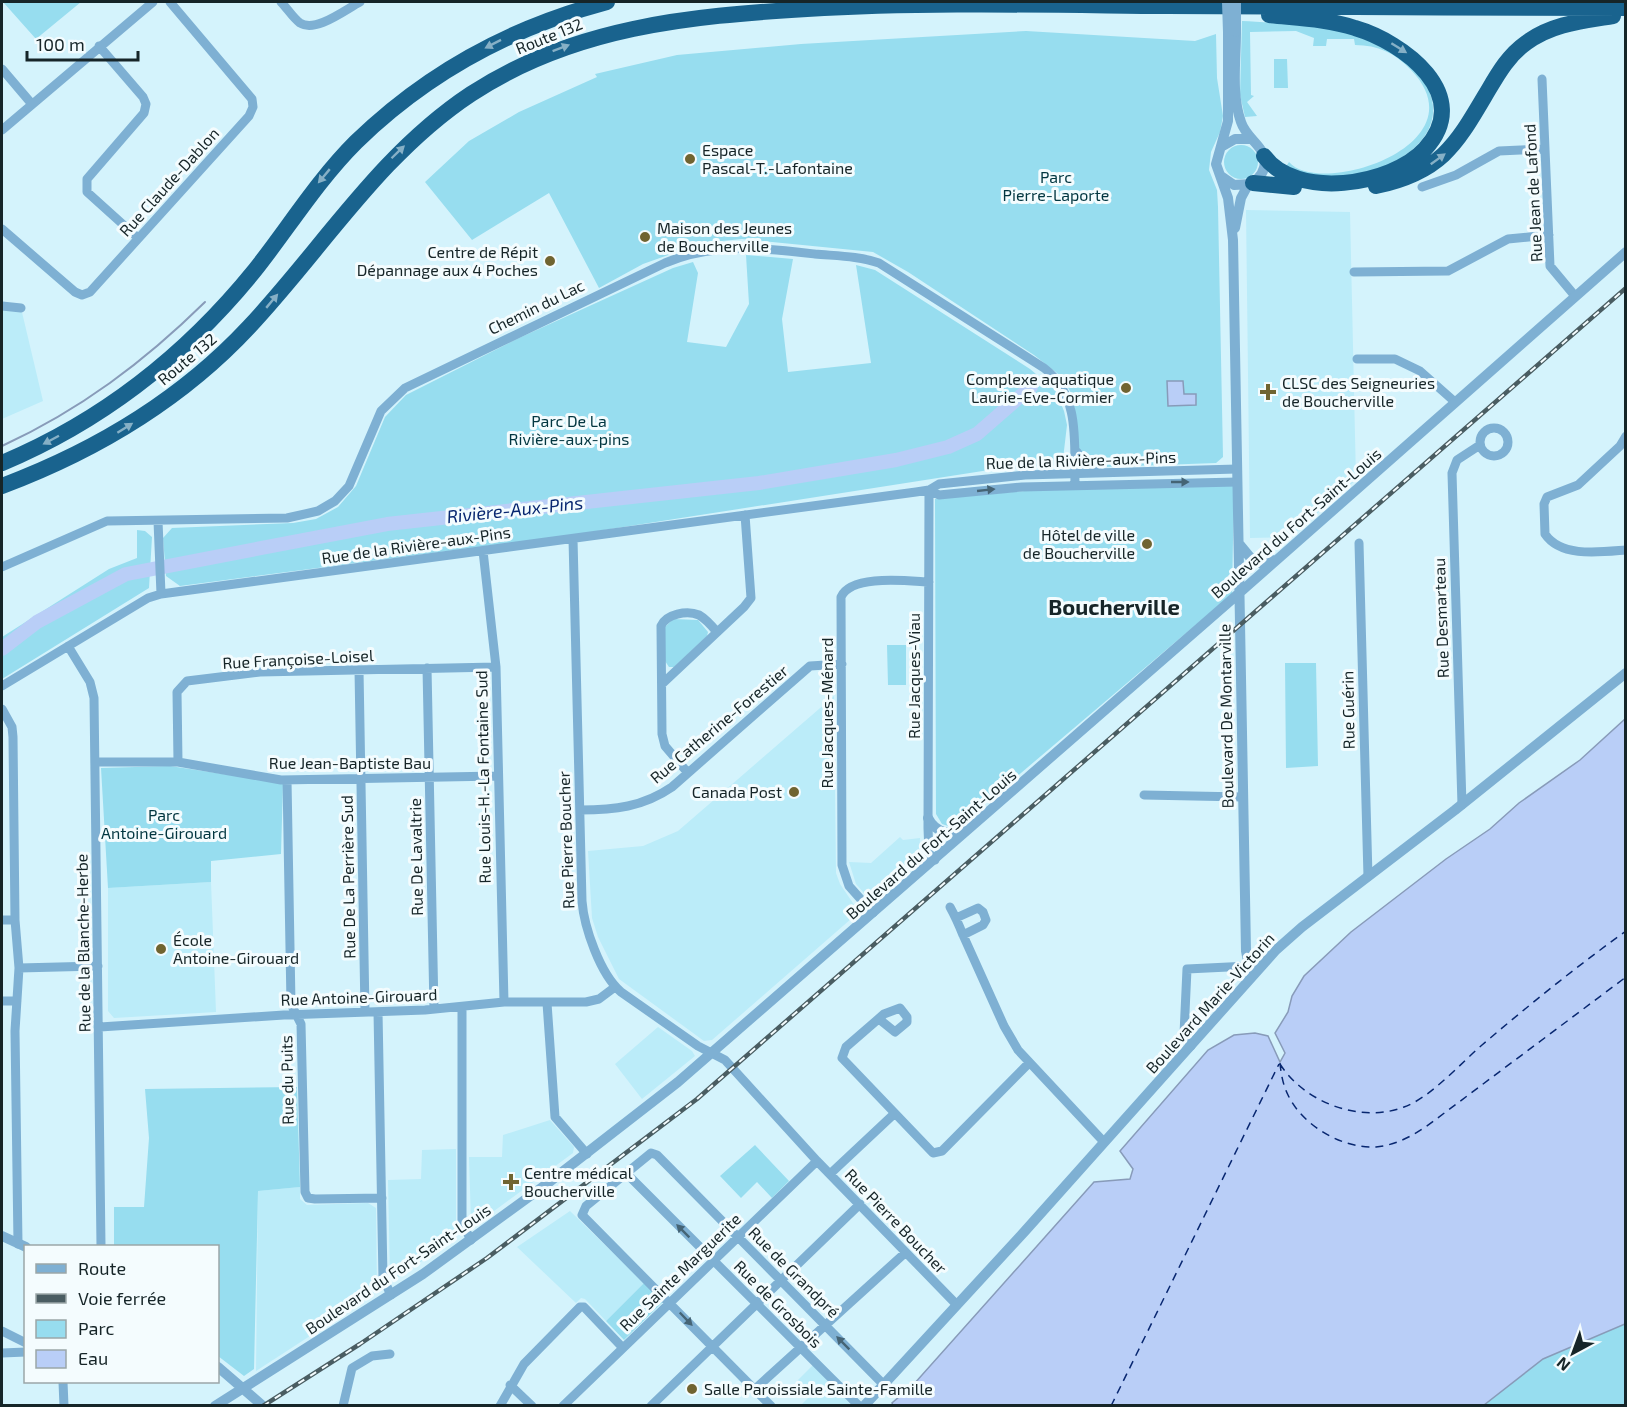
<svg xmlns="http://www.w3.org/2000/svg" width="1627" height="1407" font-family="'Exo 2',sans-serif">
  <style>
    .built { fill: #bbecf9 }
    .green { fill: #97ddef }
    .water { fill: #b9cef7; stroke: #889bb9; stroke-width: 1.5 }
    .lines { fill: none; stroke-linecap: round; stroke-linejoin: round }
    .stream { stroke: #889bb9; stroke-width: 2 }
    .river { stroke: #b9cef7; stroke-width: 14 }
    .ferry { stroke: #082770; stroke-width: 1.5; stroke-dasharray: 8 6; stroke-linecap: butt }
    .minor { stroke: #7eb0d3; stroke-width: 9 }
    .tertiary { stroke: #7eb0d3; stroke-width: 10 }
    .motorway { stroke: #19638e; stroke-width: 16 }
    .rail-casing { stroke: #4a5d62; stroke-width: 4.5 }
    .rail { stroke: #f4fcfe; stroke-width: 2; stroke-dasharray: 7; stroke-linecap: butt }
    .tertiary-bridge { stroke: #7eb0d3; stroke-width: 10 }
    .oneway { fill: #86b0c6 }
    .oneway2 { fill: #456475 }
    .poi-dot { fill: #706431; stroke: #f4fcfe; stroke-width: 2 }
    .labels { text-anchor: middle; stroke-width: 6; stroke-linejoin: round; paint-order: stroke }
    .street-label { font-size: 16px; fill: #162528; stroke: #f4fcfe }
    .poi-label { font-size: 16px; fill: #162528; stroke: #f4fcfe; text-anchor: start }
    .park-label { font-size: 16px; fill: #023640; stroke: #f4fcfe }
    .water-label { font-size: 18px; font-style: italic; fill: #082770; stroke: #f4fcfe }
    .district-label { font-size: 22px; font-weight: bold; fill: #162528; stroke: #f4fcfe }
  </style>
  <rect width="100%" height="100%" fill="#d4f3fc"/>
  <path class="built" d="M1246,210L1350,212L1356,480L1290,537L1250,538Z
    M2,306L21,308L43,401L2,419Z
    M834,696L836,873L840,884L859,912L712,1040L704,1041L619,979L598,937L592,918L588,851L643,846L678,831Z
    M900,837L903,840L920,838L919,861L875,901H871L856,884L849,862L871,863Z
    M211,882L216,1012L114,1018L108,1011V888Z
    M658,1027L692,1051L695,1056L642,1099L615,1064Z
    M550,1120L574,1147L573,1153L479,1222H471L469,1157H502L503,1135Z
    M456,1149V1238L394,1280L390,1276L388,1180L421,1179L422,1150Z
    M300,1187V1199L307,1205L368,1203L376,1208L377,1290L370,1297L256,1371L258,1191Z
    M570,1211L644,1283L606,1321L585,1299L581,1298L576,1303L517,1247Z
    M813,1365L852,1406L801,1405L809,1397L806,1393L808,1390L798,1380Z"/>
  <path class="green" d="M3,2H81L36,39Z
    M1242,21C1275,23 1339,24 1368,39C1382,46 1405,57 1415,69C1466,127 1399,173 1342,177C1323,179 1302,173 1283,171L1289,162C1320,198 1483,145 1411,70C1395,53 1378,45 1355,45L1354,39H1327L1326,46H1313L1314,38L1296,31L1250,32L1251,95L1254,96L1247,102L1257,116L1245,117L1240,95Z
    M1026,31L1195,41L1216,34L1217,78L1223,116L1220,132L1211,152L1209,170L1217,190L1218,207L1223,457L1216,463L1077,468L1075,410L1071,393L1062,377L1034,355L908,272L873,252L742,239L702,243L643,264L599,288L549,193L472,240L425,182L469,141L519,112L597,77L595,74L677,55L801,44Z
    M1274,59H1287L1288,88H1274Z
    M1224 162a17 17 0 1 1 34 0a17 17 0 1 1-34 0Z
    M746,255L793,259L782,319L788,372L871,363L856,265L875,270L1030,369L1055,390L1064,411L1067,425L1063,459L1053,466L989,470L572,535L180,586L166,576L163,538L172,528L293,523L316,519L338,507L356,486L385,417L406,395L519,338L673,268L693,262L698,273L687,342L726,347L749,304Z
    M1234,485L1232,594L962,823L951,827L942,824L936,814L935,499L1036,490Z
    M137,530L145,531L152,537L149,588L2,679V637L109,569L137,558Z
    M673,619L698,620L708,632L707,636L674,667H669L665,661V627Z
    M887,645H906V685H888Z
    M1285,663H1316L1318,766L1286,768Z
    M170,766L283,783L281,854L211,861V882L108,888L101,768Z
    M297,1087L300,1187L258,1191L254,1369L244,1376L218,1356V1246H114V1207H144L149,1138L145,1089Z
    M755,1145L789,1181L772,1198L757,1182L741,1198L720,1176Z
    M644,1283L663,1302L624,1340L606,1321Z
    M1625,1324V1405L1441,1406L1523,1375L1543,1359Z"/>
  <path class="water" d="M1167,381H1183L1184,394H1196V405L1168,406Z
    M1625,719V1324L1543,1359L1484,1405H893L892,1403L914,1384L1094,1182L1130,1179L1133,1169L1120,1151L1208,1050L1234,1035L1255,1033L1268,1036L1280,1062L1285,1053L1275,1033L1288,1012L1292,996L1304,976L1351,932L1446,859L1490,829L1519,803L1580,760Z"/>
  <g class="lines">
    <path class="stream" d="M2,446C80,410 144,362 205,302"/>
    <path class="river" d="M2,649L37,622L126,574L387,524L759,483L896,460L948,447L977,434L1031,387"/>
    <path class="ferry" d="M1280,1063C1281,1074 1283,1085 1288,1095C1302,1125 1342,1149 1376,1147C1398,1145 1418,1133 1435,1120L1626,977
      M1280,1064C1304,1102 1360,1124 1404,1107C1430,1098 1461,1063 1482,1045C1529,1005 1576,967 1626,931
      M1111,1406L1279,1064"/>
    <path class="minor" d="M281,2C287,8 293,18 300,23C316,33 346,9 360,2
      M99,46L143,97L146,104L144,113L87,179V192L138,238
      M2,69L31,103
      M1542,79L1550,266L1575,296
      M2,130L153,2
      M1422,187L1456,175L1499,151L1545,149
      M2,229L75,292L82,295L90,292L249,116L253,107L252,99L170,2
      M1354,272L1448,271L1508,239L1549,235
      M2,306L21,308
      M1357,359H1395L1420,371L1455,402
      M1480 442a14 14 0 1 1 28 0a14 14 0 1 1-28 0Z
      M1626,436L1620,446L1578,485L1547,497L1544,504L1545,534C1561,558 1601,552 1626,550
      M1077,452L1086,466L1099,472
      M929,490L928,828L929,853L935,860
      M929,490L939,495L1022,487L1237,482
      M158,521L161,594
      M573,539L582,901C584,927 600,974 621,992L698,1046L725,1060L817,1161L957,1305
      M1359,543L1368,877
      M483,551L496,667L504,1002
      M2,567L107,521L287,518L318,511L335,501L349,486L381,411L405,388L665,263C715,242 764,248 815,254C837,256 859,256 879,263L1044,368C1081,396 1074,443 1075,485
      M68,646L90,682L94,698L101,1246
      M427,668L434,1009
      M359,670L365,1012
      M662,684L744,607L751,598L745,515
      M2,686L148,598L161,594L916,492L929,490L939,484L1025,475L1237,469
      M2,709L12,727L13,737L15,920L19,968L15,1031L18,1244
      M95,762H178L281,780L498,776
      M178,762L177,692L187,681L260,672L496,667
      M688,773L665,746L662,734L661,626C666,614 687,610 699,615C706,619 712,626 717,632
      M287,780L291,1004L301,1024L305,1192L308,1198L315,1199L382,1198
      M1144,795L1243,797
      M1462,805L1452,473L1457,460L1480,445
      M580,810C614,810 643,807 672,787L810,666L842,664
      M950,907C955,916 959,925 963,935L983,925L986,920L983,912L978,908L956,918
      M873,913L849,886L842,865L841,597C851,574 908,581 929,582
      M2,920H15
      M963,935L1004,1026L1018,1050L1104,1142
      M19,968L98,966
      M2,1001H17
      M547,1003L555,1117L587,1154
      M462,1007V1223L471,1240
      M378,1012L383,1278L391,1295
      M879,1019L895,1032L907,1022V1017L900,1008L884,1014L846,1047L842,1058L933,1153L942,1151L1029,1063
      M100,1027L284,1015L425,1010L504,1002H586L599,999L615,987
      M1191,1046L1184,1034L1187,969L1249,966
      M626,1173L859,1406
      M830,1174L894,1114
      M2,1331L26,1343
      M2,1353L26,1352
      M63,1382L64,1406
      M510,1385L532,1406
      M755,1389L905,1253
      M343,1406L352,1368L372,1356L390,1354
      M500,1406L524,1364L580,1307H584L623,1348
      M563,1406L817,1161
      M651,1406L860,1204
      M771,1406L582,1215L586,1206L651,1153L657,1155L884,1385"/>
    <path class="tertiary" d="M1228,32V121L1216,164L1228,198L1233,240L1246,951L1249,966L1255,972
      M1221,147L1235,139H1249
      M1221,176L1234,185L1251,184C1259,179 1265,171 1265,161C1264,146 1246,138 1241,122C1231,94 1236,61 1236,32
      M1235,228L1241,198L1248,185
      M1240,545L1254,562L1265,564L1275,560
      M928,818C936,834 953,836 967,830
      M2,1236L26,1247
      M218,1367L263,1406
      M215,1406L423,1274L548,1183L678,1082L1229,602L1626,252
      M864,1406L1025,1231L1276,950L1302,927L1455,810L1626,673"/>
    <path class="motorway" d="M1264,156C1296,200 1391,186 1425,149C1475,95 1403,42 1355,28C1328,19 1297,18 1269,15
      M1253,183L1294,187
      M1376,186C1443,172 1457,143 1489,89C1499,72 1509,55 1526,43C1551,24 1582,21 1613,16
      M2,463C102,421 187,354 255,270C289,227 317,181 356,142C427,73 512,27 607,2
      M2,486C95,451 180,401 249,327C323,248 379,155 471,94C573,27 689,16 807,9C927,2 1047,5 1167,6C1320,8 1473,7 1626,8"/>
    <g class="rail-casing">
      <path id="rail" d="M263,1406L360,1344L487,1258L697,1099L1626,288"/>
    </g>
    <use href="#rail" class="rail"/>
    <path class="tertiary-bridge" d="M1227,2L1228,32
      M1236,2V32"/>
  </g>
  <defs><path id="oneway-solid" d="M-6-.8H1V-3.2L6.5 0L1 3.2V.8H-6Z" transform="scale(1.5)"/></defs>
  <g class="oneway">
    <use href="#oneway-solid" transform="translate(493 44) rotate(153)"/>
    <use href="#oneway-solid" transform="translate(561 48) rotate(-21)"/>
    <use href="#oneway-solid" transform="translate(1399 48) rotate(32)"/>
    <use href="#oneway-solid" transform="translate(398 152) rotate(-44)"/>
    <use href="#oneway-solid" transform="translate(1438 159) rotate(-36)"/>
    <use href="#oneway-solid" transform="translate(324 176) rotate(130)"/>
    <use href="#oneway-solid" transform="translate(272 301) rotate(-50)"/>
    <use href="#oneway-solid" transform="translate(125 428) rotate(-32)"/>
    <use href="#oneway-solid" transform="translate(51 440) rotate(152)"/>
  </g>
  <g class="oneway2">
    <use href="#oneway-solid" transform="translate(1180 482)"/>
    <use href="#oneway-solid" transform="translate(986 490) rotate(-6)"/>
    <use href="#oneway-solid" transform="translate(683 1231) rotate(-135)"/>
    <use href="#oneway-solid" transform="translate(686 1319) rotate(46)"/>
    <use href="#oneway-solid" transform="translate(843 1343) rotate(-135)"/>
  </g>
  <g class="poi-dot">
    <circle cx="690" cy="159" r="6"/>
    <circle cx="645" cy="237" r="6"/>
    <circle cx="550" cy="261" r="6"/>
    <circle cx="1126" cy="388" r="6"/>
    <path d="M1265 383h6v6h6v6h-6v6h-6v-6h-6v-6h6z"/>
    <circle cx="1147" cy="544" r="6"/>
    <circle cx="794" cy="792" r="6"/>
    <circle cx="161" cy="949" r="6"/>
    <path d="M508 1173h6v6h6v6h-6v6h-6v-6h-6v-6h6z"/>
    <circle cx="692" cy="1389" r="6"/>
  </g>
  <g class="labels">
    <g class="street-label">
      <text transform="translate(549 36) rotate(-22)" y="6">Route 132</text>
      <text transform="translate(169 182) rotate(-48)" y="6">Rue Claude-Dablon</text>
      <text transform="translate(1533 193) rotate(-93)" y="6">Rue Jean de Lafond</text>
      <text transform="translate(536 307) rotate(-26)" y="6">Chemin du Lac</text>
      <text transform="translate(187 359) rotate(-40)" y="6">Route 132</text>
      <text transform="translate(1081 460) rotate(-2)" y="6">Rue de la Rivière-aux-Pins</text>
      <text transform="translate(1296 523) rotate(-41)" y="6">Boulevard du Fort-Saint-Louis</text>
      <text transform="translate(416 545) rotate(-8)" y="6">Rue de la Rivière-aux-Pins</text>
      <text transform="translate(1441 618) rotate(-92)" y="6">Rue Desmarteau</text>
      <text transform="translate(298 659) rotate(-3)" y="6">Rue Françoise-Loisel</text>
      <text transform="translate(914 676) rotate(-90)" y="6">Rue Jacques-Viau</text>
      <text transform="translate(1348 710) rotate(-91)" y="6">Rue Guérin</text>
      <text transform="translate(827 713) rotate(-90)" y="6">Rue Jacques-Ménard</text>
      <text transform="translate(1226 716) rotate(-91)" y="6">Boulevard De Montarville</text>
      <text transform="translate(719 724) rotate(-40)" y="6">Rue Catherine-Forestier</text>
      <text x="350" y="769">Rue Jean-Baptiste Bau</text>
      <text transform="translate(483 777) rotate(-91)" y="6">Rue Louis-H.-La Fontaine Sud</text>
      <text transform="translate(566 840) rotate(-92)" y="6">Rue Pierre Boucher</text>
      <text transform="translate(931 844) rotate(-41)" y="6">Boulevard du Fort-Saint-Louis</text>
      <text transform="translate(416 857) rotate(-91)" y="6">Rue De Lavaltrie</text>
      <text transform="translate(348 877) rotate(-91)" y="6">Rue De La Perrière Sud</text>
      <text transform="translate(83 943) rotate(-91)" y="6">Rue de la Blanche-Herbe</text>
      <text transform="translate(359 997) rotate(-2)" y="6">Rue Antoine-Girouard</text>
      <text transform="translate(1210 1003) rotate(-48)" y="6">Boulevard Marie-Victorin</text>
      <text transform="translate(287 1080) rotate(-91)" y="6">Rue du Puits</text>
      <text transform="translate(896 1221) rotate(46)" y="6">Rue Pierre Boucher</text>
      <text transform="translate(398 1269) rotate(-34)" y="6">Boulevard du Fort-Saint-Louis</text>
      <text transform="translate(680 1272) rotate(-44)" y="6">Rue Sainte Marguerite</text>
      <text transform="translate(794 1272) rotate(45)" y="6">Rue de Grandpré</text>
      <text transform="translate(778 1304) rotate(45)" y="6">Rue de Grosbois</text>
    </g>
    <g class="poi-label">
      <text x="702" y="156">Espace<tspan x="702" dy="18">Pascal-T.-Lafontaine</tspan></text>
      <text x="657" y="234">Maison des Jeunes<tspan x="657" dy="18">de Boucherville</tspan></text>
      <text x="538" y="258" text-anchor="end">Centre de Répit<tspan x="538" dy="18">Dépannage aux 4 Poches</tspan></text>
      <text x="1114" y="385" text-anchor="end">Complexe aquatique<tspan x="1114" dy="18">Laurie-Eve-Cormier</tspan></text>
      <text x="1282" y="389">CLSC des Seigneuries<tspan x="1282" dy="18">de Boucherville</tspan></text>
      <text x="1135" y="541" text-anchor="end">Hôtel de ville<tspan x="1135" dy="18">de Boucherville</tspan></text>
      <text x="782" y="798" text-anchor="end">Canada Post</text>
      <text x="173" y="946">École<tspan x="173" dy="18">Antoine-Girouard</tspan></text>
      <text x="524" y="1179">Centre médical<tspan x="524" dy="18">Boucherville</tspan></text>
      <text x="704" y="1395">Salle Paroissiale Sainte-Famille</text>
    </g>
    <g class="park-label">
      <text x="1056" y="183">Parc<tspan x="1056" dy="18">Pierre-Laporte</tspan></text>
      <text x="569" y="427">Parc De La<tspan x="569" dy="18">Rivière-aux-pins</tspan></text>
      <text x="164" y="821">Parc<tspan x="164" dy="18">Antoine-Girouard</tspan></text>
    </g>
    <g class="water-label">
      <text transform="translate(515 510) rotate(-6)" y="6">Rivière-Aux-Pins</text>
    </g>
    <g class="district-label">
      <text x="1114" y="615">Boucherville</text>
    </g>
  </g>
  <rect width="1627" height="1407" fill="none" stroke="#162528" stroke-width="6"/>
  <rect x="24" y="1245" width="195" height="138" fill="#f4fcfe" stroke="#9ba6a8" stroke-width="1.5"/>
  <rect x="36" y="1264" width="30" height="9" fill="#7eb0d3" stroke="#9ba6a8" stroke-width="1.5"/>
  <text x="78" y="1275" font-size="18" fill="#162528">Route</text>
  <rect x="36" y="1294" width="30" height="9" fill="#4a5d62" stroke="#9ba6a8" stroke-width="1.5"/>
  <text x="78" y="1305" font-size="18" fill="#162528">Voie ferrée</text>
  <rect x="36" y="1320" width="30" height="18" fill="#97ddef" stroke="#9ba6a8" stroke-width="1.5"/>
  <text x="78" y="1335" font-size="18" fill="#162528">Parc</text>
  <rect x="36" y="1350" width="30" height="18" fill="#b9cef7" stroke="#9ba6a8" stroke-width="1.5"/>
  <text x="78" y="1365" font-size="18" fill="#162528">Eau</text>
  <g transform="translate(1573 1353) rotate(221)" stroke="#f4fcfe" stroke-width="4.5" paint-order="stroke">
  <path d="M0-4.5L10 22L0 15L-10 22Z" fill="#162528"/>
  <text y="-9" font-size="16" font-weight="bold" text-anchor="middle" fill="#162528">N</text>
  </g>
  <path d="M27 51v9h111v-9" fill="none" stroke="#162528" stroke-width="3"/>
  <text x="36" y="51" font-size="18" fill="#162528" stroke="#f4fcfe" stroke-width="4.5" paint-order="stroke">100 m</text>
</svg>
